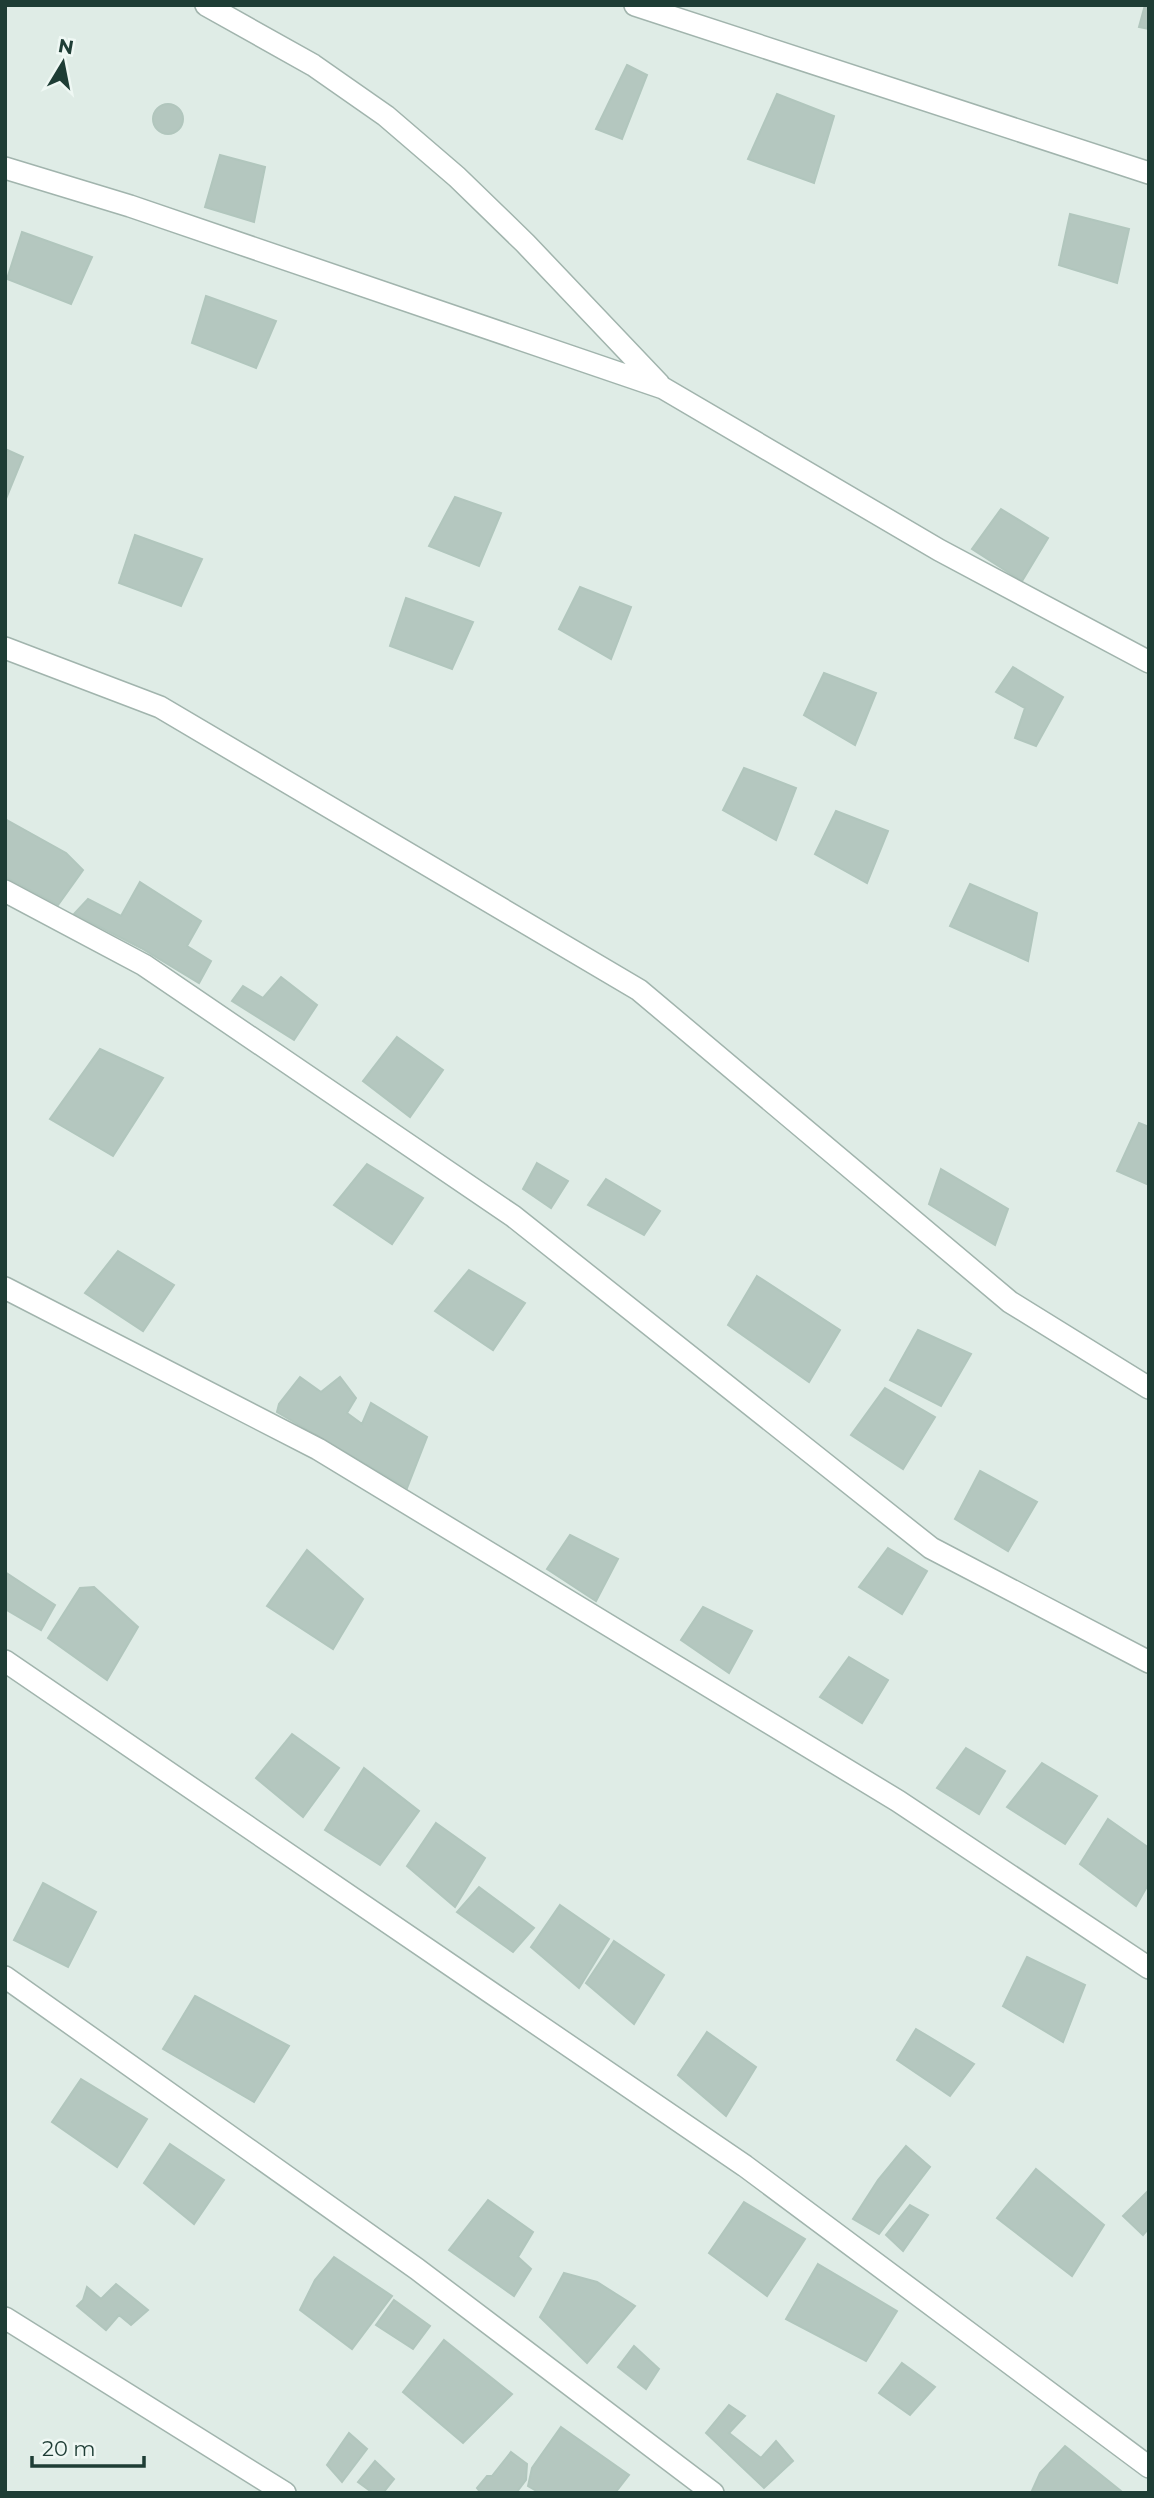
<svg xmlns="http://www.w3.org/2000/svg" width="1154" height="2498" font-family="Montserrat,sans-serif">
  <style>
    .building { fill: #b4c7bf; stroke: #b1c6bd; stroke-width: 2 }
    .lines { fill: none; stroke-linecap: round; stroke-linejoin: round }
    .minor-casing { stroke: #a1b4ad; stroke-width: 24 }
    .minor { stroke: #fff; stroke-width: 21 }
  </style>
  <rect width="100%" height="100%" fill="#dfece6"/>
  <path class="building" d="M1145,5H1149V29L1139,27Z
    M627,65L647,75L622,139L596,129Z
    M777,94L834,116L814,183L748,159Z
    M153 119a15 15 0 1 1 30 0a15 15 0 1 1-30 0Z
    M220,155L265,167L254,222L205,207Z
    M1070,214L1129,229L1117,283L1059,265Z
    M22,232L92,257L71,304L7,279Z
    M206,296L276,321L256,368L192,343Z
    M5,449L23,457L5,501Z
    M455,497L501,513L479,566L429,546Z
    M1001,509L1048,538L1022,581L972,549Z
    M135,535L202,559L181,606L119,583Z
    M580,587L631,607L611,659L559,629Z
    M406,598L473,622L452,669L390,646Z
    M1013,667L1063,697L1036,746L1015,738L1025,708L996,692Z
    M824,673L876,693L855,745L804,715Z
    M744,768L796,788L776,840L723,810Z
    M836,811L888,831L867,883L815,854Z
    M5,819L66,853L83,870L58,905L5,877Z
    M140,882L201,921L187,946L211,961L199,983L141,948L74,914L88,899L121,916Z
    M970,884L1037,913L1028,961L950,926Z
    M281,977L317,1005L294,1040L232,1001L243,986L263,998Z
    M397,1037L443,1070L410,1117L363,1081Z
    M100,1049L163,1078L113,1156L50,1119Z
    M1139,1123L1149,1127V1185L1117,1171Z
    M537,1163L568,1181L551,1208L523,1189Z
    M367,1164L423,1198L392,1244L334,1205Z
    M941,1169L1008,1209L995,1245L929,1204Z
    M606,1179L660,1211L644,1235L588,1205Z
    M118,1251L174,1285L143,1331L85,1293Z
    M469,1270L525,1303L493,1350L435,1311Z
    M757,1276L840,1330L809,1382L728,1325Z
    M918,1330L971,1354L941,1406L890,1380Z
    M300,1377L321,1392L340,1377L356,1398L347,1413L362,1424L371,1403L427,1437L407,1488L277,1412L279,1404Z
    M885,1388L935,1417L903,1469L851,1435Z
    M980,1471L1037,1502L1008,1551L955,1519Z
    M570,1535L618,1559L596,1601L547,1569Z
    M888,1548L927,1571L902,1614L859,1587Z
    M307,1550L363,1599L333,1649L267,1606Z
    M5,1572L55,1605L41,1630L5,1609Z
    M94,1587L138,1627L107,1680L48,1638L80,1588Z
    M703,1607L752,1631L729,1673L681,1640Z
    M849,1657L888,1680L862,1723L820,1697Z
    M292,1734L339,1768L303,1817L256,1778Z
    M966,1748L1005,1771L979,1814L937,1788Z
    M1042,1763L1097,1796L1065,1844L1007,1807Z
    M364,1768L419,1811L380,1865L325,1830Z
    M1108,1819L1149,1848V1883L1136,1906L1080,1864Z
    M436,1823L485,1858L455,1907L407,1866Z
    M43,1883L96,1912L68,1967L14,1940Z
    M479,1887L534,1928L513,1952L457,1912Z
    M560,1905L609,1939L579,1988L531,1947Z
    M614,1941L664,1975L634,2024L586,1983Z
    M1027,1957L1085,1985L1063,2042L1003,2006Z
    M195,1996L289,2046L254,2102L163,2049Z
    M916,2029L974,2064L950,2096L897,2060Z
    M707,2032L756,2067L726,2116L678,2075Z
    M81,2079L147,2119L117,2167L52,2122Z
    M170,2144L224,2180L194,2224L144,2183Z
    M906,2146L930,2167L879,2234L853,2219L878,2180Z
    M1036,2169L1104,2225L1072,2276L997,2218Z
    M1149,2190V2228L1143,2235L1123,2216Z
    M488,2200L533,2232L518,2257L531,2269L514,2296L449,2250Z
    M744,2202L805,2239L767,2296L709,2253Z
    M910,2205L928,2215L903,2251L886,2235Z
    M334,2257L392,2296L352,2349L300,2310L315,2280Z
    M818,2264L897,2311L866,2361L786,2319Z
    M564,2273L597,2282L635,2306L587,2363L540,2317Z
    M116,2284L148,2310L131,2325L119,2315L106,2330L77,2306L83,2300L87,2287L101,2299Z
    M394,2300L430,2326L413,2349L376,2325Z
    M444,2340L512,2394L463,2443L403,2392Z
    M634,2346L659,2369L646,2389L618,2367Z
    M902,2363L935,2387L910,2415L879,2393Z
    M729,2405L745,2416L729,2433L761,2458L776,2441L793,2461L764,2488L706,2433Z
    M561,2427L629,2475L615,2493H540L528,2486L532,2468Z
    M349,2433L367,2449L342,2482L327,2465Z
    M1065,2446L1121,2491L1120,2493H1031L1040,2473Z
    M511,2452L527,2464L526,2480L516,2493H481L477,2488L487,2476H492Z
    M375,2461L394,2479L383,2493H373L358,2482Z"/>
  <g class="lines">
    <g class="minor-casing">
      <path id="minor" d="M206,5L313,65L386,116L457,177L525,243L659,384
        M635,5L1149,173
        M5,168L130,206L663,388L939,550L1149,662
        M5,648L160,707L639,990L1010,1302L1149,1388
        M5,891L144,965L513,1216L931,1548L1149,1662
        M5,1288L318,1449L898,1801L1149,1968
        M5,1661L745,2166L1149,2467
        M5,1977L417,2269L713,2493
        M5,2318L285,2493"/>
    </g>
    <use href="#minor" class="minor"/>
  </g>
  <rect width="1154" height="2498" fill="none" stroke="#1e3d35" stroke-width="14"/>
  <g transform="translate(63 63) rotate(10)" stroke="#eff8f4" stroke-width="5" paint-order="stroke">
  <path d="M0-5L12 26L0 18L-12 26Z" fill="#1e3d35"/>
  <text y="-10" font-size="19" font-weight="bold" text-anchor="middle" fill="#1e3d35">N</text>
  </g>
  <path d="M32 2456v10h112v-10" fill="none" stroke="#1e3d35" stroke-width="3.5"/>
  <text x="42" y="2456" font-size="21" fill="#1e3d35" stroke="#eff8f4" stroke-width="5" paint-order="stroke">20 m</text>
</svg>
